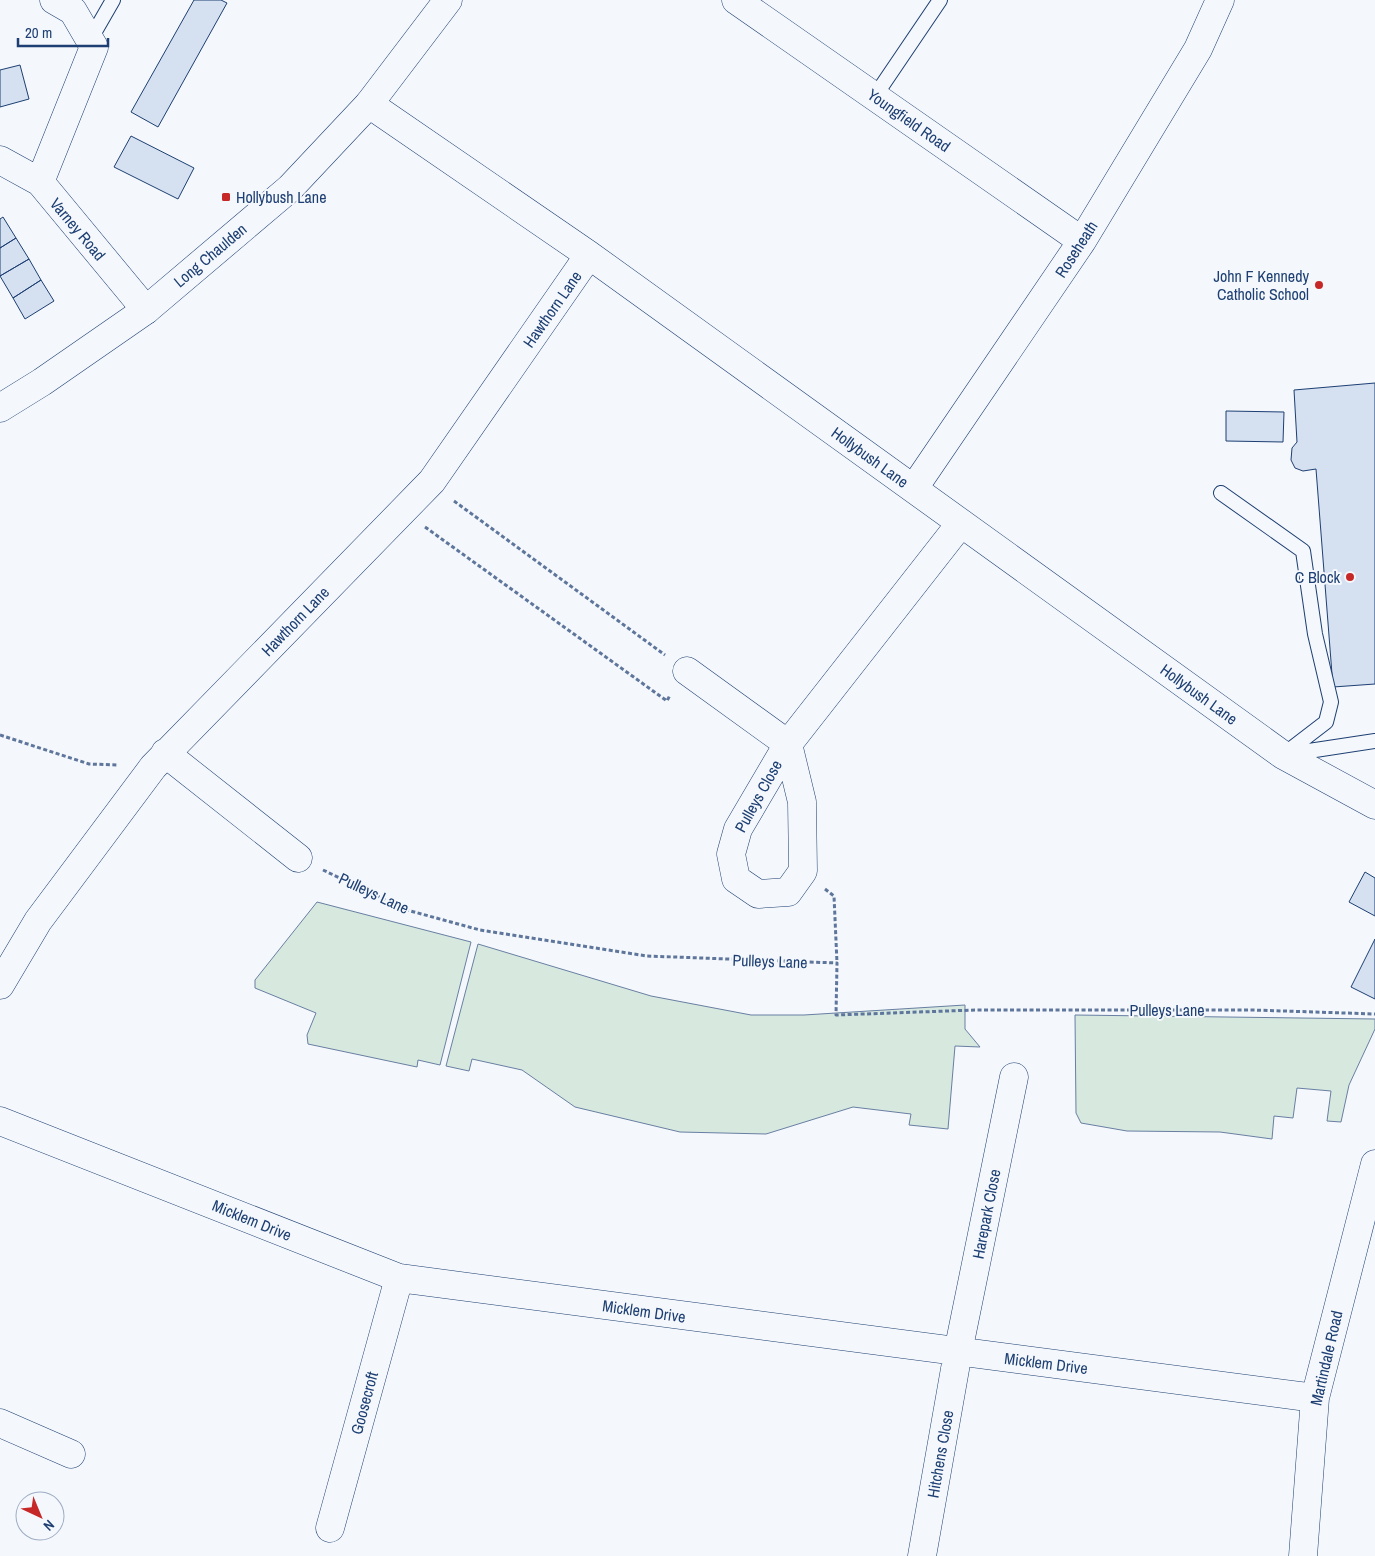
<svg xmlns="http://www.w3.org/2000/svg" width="1375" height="1556" font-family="'Archivo Narrow',sans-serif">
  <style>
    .green { fill: #d7e8df; stroke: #687fa3 }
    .building { fill: #d5e0f0; stroke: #1d3f73 }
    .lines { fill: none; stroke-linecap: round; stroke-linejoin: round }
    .service-casing { stroke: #1d3f73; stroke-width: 16 }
    .minor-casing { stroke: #1d3f73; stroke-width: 29 }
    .tertiary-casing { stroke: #1d3f73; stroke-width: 29 }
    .path { stroke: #5e769c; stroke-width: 3; stroke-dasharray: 4 2.5; stroke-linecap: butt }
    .service { stroke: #f4f7fb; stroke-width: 14 }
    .minor { stroke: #f4f7fb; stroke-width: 28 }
    .tertiary { stroke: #f4f7fb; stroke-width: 28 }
    .poi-dot { fill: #c62828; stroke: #f4f7fb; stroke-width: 2 }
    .labels { text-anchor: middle; stroke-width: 4; stroke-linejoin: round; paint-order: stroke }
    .street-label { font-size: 16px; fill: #1d3f73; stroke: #f4f7fb }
    .poi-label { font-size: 16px; fill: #1d3f73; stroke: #f4f7fb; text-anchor: end }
  </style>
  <rect width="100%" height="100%" fill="#f4f7fb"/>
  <path class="green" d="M317,902L471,942L440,1065L418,1060L417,1067L308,1044L307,1035L316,1013L255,988V980Z
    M478,944L651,996L751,1015H804L965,1005V1029L980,1047L955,1046L948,1129L909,1125L911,1114L853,1107L766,1134L680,1132L575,1107L522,1070L472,1059L469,1071L446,1066Z
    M1075,1015L1375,1019V1029L1349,1085L1341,1122L1327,1121L1331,1091L1297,1088L1293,1118L1274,1116L1272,1139L1220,1132L1127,1131L1081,1123L1076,1113Z"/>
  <path class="building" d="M194,0H221L227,3L158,127L131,112Z
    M20,65L29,99L0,107V70Z
    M131,136L194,168L178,199L114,167Z
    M3,217L16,238L0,248V219Z
    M16,238L29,259L0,276V248Z
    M29,259L41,280L13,298L0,276Z
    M41,280L54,301L25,319L13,298Z
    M1375,383V684L1333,687L1316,469L1303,471L1295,468L1291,460L1292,448L1297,442L1294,390Z
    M1226,411L1284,412L1283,442L1226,441Z
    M1365,872L1375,878V916L1349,902Z
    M1375,939V999L1351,987Z"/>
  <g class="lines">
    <g class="service-casing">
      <path id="service" d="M90,40L113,0
        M875,96L940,0
        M1221,493L1303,551L1315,634L1331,702L1326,722L1283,755
        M1289,754L1375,741"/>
    </g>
    <g class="minor-casing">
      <path id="minor" d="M736,0L1082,241
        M369,104L589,255L1283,755L1375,805
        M0,160L40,182L146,310
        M40,182L94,47L73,11L54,0
        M914,488L1082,241L1198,49L1220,0
        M687,671L788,744L961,523
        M788,744L802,802L803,871L788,892L758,894L736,879L731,854L738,829Z
        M165,753L298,858
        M0,985L38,921L153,767L432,481L589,255
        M0,1121L399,1278L1315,1398
        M0,1423L71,1454
        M330,1528L399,1278
        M922,1556L958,1352L1014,1077
        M1303,1556L1315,1398L1375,1164"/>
    </g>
    <g class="tertiary-casing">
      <path id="tertiary" d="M0,408L42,382L146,310L290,188L369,104L448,0"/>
    </g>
    <path class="path" d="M454,501L665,655
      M425,527L667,701L670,695
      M0,735L89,764L117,765
      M323,870L407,910L480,930L647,956L837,963L836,1015L975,1010H1253L1375,1014
      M825,889L834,896L837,963"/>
    <use href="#service" class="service"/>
    <use href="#minor" class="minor"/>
    <use href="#tertiary" class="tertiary"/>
  </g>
  <g class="poi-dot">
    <rect x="221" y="192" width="10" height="10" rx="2.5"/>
    <circle cx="1319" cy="285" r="5"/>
    <circle cx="1350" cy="577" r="5"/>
  </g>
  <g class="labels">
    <g class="street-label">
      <text transform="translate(909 120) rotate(35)" y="6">Youngfield Road</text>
      <text transform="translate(78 229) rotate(50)" y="6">Varney Road</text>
      <text transform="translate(1076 249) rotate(-57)" y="6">Roseheath</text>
      <text transform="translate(210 255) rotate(-40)" y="6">Long Chaulden</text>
      <text transform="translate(552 309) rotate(-55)" y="6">Hawthorn Lane</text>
      <text transform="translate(870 457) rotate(36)" y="6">Hollybush Lane</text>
      <text transform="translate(295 621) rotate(-46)" y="6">Hawthorn Lane</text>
      <text transform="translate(1199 694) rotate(36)" y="6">Hollybush Lane</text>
      <text transform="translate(758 796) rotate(-61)" y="6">Pulleys Close</text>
      <text transform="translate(374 893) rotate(25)" y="6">Pulleys Lane</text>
      <text transform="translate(770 961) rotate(2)" y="6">Pulleys Lane</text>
      <text x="1167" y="1016">Pulleys Lane</text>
      <text transform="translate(986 1214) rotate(-79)" y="6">Harepark Close</text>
      <text transform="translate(252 1220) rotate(22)" y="6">Micklem Drive</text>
      <text transform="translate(644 1311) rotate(8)" y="6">Micklem Drive</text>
      <text transform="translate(1326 1358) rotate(-77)" y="6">Martindale Road</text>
      <text transform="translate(1046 1363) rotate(7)" y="6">Micklem Drive</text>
      <text transform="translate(364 1403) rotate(-75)" y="6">Goosecroft</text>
      <text transform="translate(940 1454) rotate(-80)" y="6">Hitchens Close</text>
    </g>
    <g class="poi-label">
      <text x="236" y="203" text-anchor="start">Hollybush Lane</text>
      <text x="1309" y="282">John F Kennedy<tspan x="1309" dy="18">Catholic School</tspan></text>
      <text x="1340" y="583">C Block</text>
    </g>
  </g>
  <g transform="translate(40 1516) rotate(136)"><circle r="24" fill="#f4f7fb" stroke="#9eadc5"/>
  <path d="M0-4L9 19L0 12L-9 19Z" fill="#c62828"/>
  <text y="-8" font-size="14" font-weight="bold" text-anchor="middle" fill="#1d3f73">N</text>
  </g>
  <path d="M18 38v8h90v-8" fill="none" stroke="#1d3f73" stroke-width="2.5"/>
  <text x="25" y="38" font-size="15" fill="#1d3f73" stroke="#f4f7fb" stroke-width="4" paint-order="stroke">20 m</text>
</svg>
